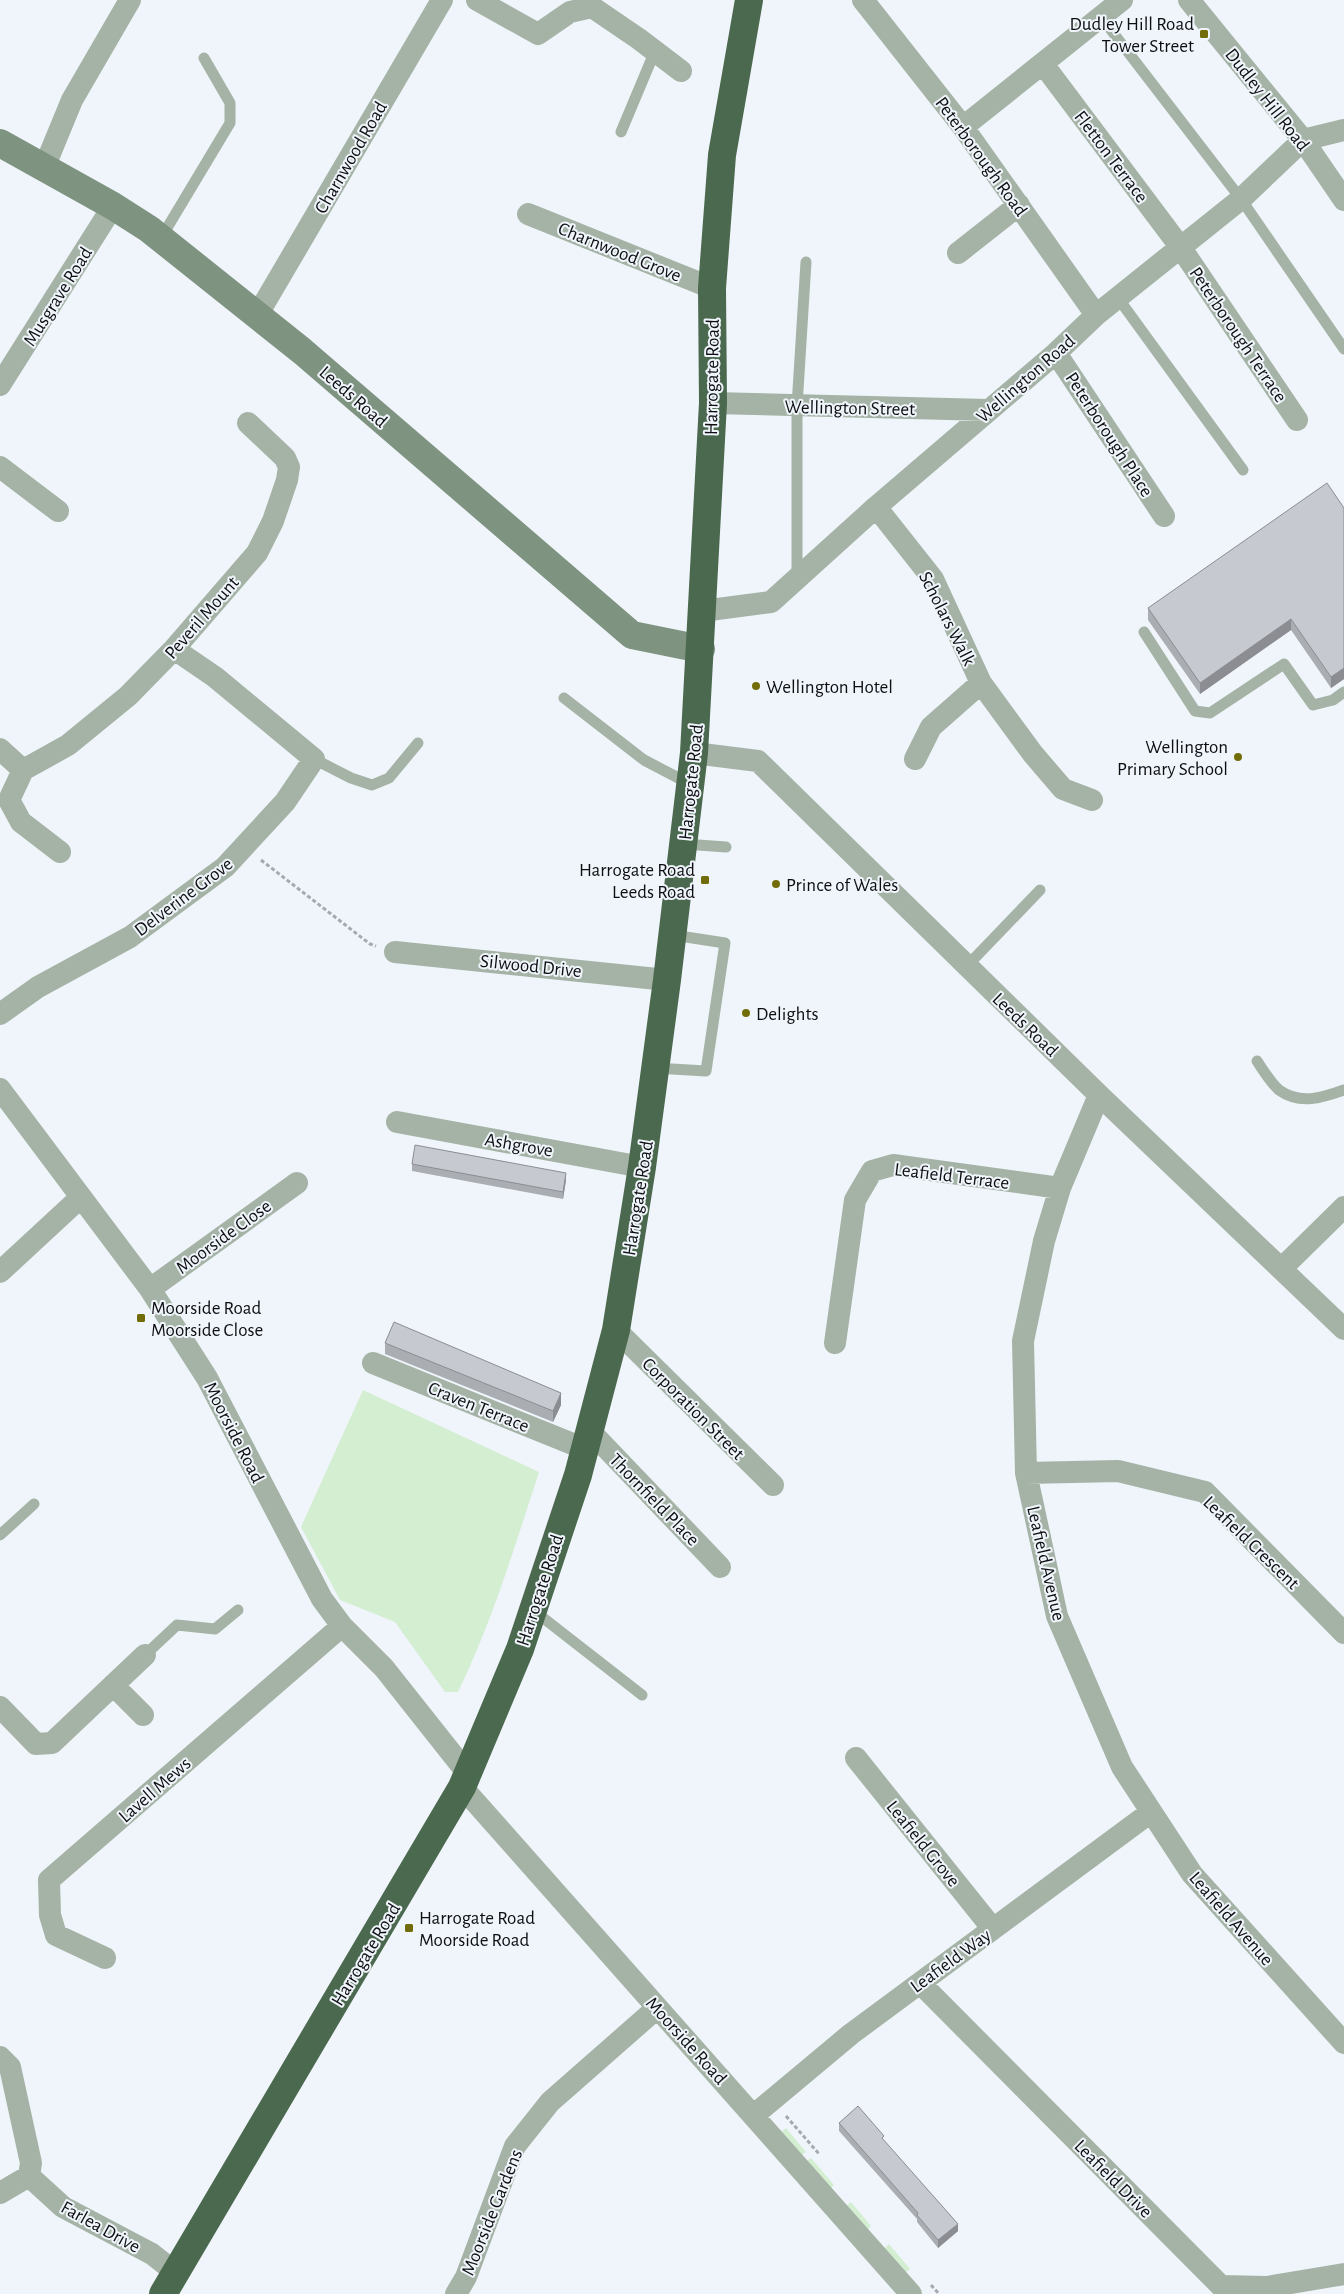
<svg xmlns="http://www.w3.org/2000/svg" width="1344" height="2294" font-family="'Alegreya Sans',sans-serif">
  <style>
    .green { fill: #d4eed2 }
    .lines { fill: none; stroke-linecap: round; stroke-linejoin: round }
    .path { stroke: #a6aaae; stroke-width: 3; stroke-dasharray: 4 2.5; stroke-linecap: butt }
    .lane { stroke: #a5b3a6; stroke-width: 11 }
    .street { stroke: #a5b3a6; stroke-width: 22 }
    .secondary { stroke: #7e9380; stroke-width: 28 }
    .highway { stroke: #4b694e; stroke-width: 28 }
    .wall { fill: #aaaeb3 }
    .shaded-wall { fill: #8b8d92 }
    .building { fill: #c6cad0; stroke: #8b8d92 }
    .poi-dot { fill: #726c08; stroke: #f0f5fb; stroke-width: 2 }
    .labels { text-anchor: middle; stroke-width: 4; stroke-linejoin: round; paint-order: stroke }
    .poi-label { font-size: 19px; fill: #0d0f11; stroke: #f0f5fb; text-anchor: start }
    .street-label { font-size: 19px; fill: #0d0f11; stroke: #f0f5fb }
  </style>
  <rect width="100%" height="100%" fill="#f0f5fb"/>
  <path class="green" d="M363,1390L539,1472C515,1546 492,1622 458,1692H445L395,1622L340,1600L301,1527Z
    M786,2128L806,2152L800,2156L780,2133Z
    M811,2158L834,2185L829,2190L805,2162Z
    M851,2202L871,2226L865,2232L845,2207Z
    M889,2244L910,2269L903,2274L883,2250Z"/>
  <g class="lines">
    <path class="path" d="M261,860L370,944L376,946
      M786,2116L820,2155
      M931,2285L939,2294"/>
    <path class="lane" d="M1101,17L1241,199L1344,349
      M621,132L655,51
      M161,238L230,123V103L204,58
      M1118,298L1243,470
      M797,578V406L806,262
      M1144,632L1195,711L1210,713L1284,664L1313,705L1333,700L1344,692
      M564,698L644,760L690,784
      M314,759L351,778L372,785L389,778L418,743
      M684,844L726,847
      M967,966L1040,890
      M1257,1061C1263,1070 1271,1083 1279,1090C1300,1105 1322,1098 1344,1090
      M655,1068L706,1071L725,943L673,935
      M0,1535L34,1504
      M533,1610L642,1695
      M145,1655L177,1625L215,1629L238,1610"/>
    <path class="street" d="M477,0L538,34L570,12L592,7L639,39L681,71
      M863,0L963,127L1096,315
      M1189,0L1303,140L1344,200
      M1043,64L1181,248L1297,420
      M963,127L1122,0
      M44,168L72,100L130,0
      M528,214L712,288
      M958,253L1019,205
      M258,314L442,0
      M1056,353L1164,516
      M0,385L113,206
      M713,403L988,410
      M0,467L58,511
      M876,507L933,579L981,683L1033,754L1063,789L1092,800
      M702,611L771,602L876,507L1056,353L1096,315L1241,199L1303,140L1344,130
      M0,749L23,770L68,745L128,696L174,649L257,553L273,521L287,480L289,467L285,458L248,423
      M694,753L758,761L1099,1095L1344,1329
      M915,759L931,727L981,683
      M23,770L9,800L21,822L60,852
      M395,952L667,980
      M0,1014L38,987L130,937L225,867L285,802L314,759L215,677L174,649
      M0,1089L150,1289L207,1378L322,1599L342,1626L384,1668L468,1774
      M1099,1095L1060,1188L1044,1241L1023,1341L1026,1473L1057,1616L1122,1767L1192,1874L1344,2043
      M397,1122L642,1167
      M1282,1268L1344,1207
      M0,1272L81,1197
      M150,1289L297,1183
      M616,1330L773,1485
      M835,1343L855,1200L872,1171L893,1165L1060,1188
      M373,1363L585,1449
      M590,1431L720,1567
      M1026,1473L1118,1471L1205,1492L1344,1633
      M113,1685L143,1715
      M0,1707L36,1744L52,1743L145,1655
      M856,1758L993,1929
      M462,1787L911,2294
      M105,1958L56,1935L50,1915L49,1880L342,1626
      M920,1983L1221,2286L1267,2287L1344,2274
      M0,2057L10,2067L31,2163L29,2176L0,2193
      M754,2115L851,2034L1151,1812
      M29,2176L63,2207L152,2254L176,2273
      M456,2294L466,2277L515,2146L550,2102L657,2008"/>
    <path class="secondary" d="M0,143L113,206L149,229L302,351L632,635L701,649"/>
    <path class="highway" d="M163,2294L462,1787L520,1649L578,1475L616,1330L642,1167L667,980L694,753L713,403L712,288L722,155L749,0"/>
  </g>
  <path class="wall" d="M1344,508V679L1331,688L1291,630L1200,694L1148,620V608Z
    M412,1164L566,1180L563,1199L412,1171Z
    M385,1343L561,1405L553,1422L385,1354Z
    M839,2123L884,2141L958,2231L938,2248L917,2222V2219L839,2131Z"/>
  <path class="shaded-wall" d="M1291,619V630L1200,694V683Z
    M1344,668V679L1331,688V677Z
    M566,1173V1180L563,1199V1192Z
    M561,1393V1405L553,1422V1411Z
    M958,2224V2231L938,2248V2240Z"/>
  <path class="building" d="M1327,483L1344,508V668L1331,677L1291,619L1200,683L1148,608Z
    M415,1145L566,1173L563,1192L412,1164Z
    M394,1322L561,1393L553,1411L385,1343Z
    M858,2106L884,2136L882,2138L958,2224L938,2240L917,2215L918,2213L839,2123Z"/>
  <g class="poi-dot">
    <rect x="1199" y="29" width="10" height="10" rx="2.5"/>
    <circle cx="756" cy="686" r="5"/>
    <circle cx="1238" cy="757" r="5"/>
    <rect x="700" y="875" width="10" height="10" rx="2.5"/>
    <circle cx="776" cy="884" r="5"/>
    <circle cx="746" cy="1013" r="5"/>
    <rect x="136" y="1313" width="10" height="10" rx="2.5"/>
    <rect x="404" y="1923" width="10" height="10" rx="2.5"/>
  </g>
  <g class="labels">
    <g class="poi-label">
      <text x="1194" y="30" text-anchor="end">Dudley Hill Road<tspan x="1194" dy="22">Tower Street</tspan></text>
      <text x="766" y="693">Wellington Hotel</text>
      <text x="1228" y="753" text-anchor="end">Wellington<tspan x="1228" dy="22">Primary School</tspan></text>
      <text x="695" y="876" text-anchor="end">Harrogate Road<tspan x="695" dy="22">Leeds Road</tspan></text>
      <text x="786" y="891">Prince of Wales</text>
      <text x="756" y="1020">Delights</text>
      <text x="151" y="1314">Moorside Road<tspan x="151" dy="22">Moorside Close</tspan></text>
      <text x="419" y="1924">Harrogate Road<tspan x="419" dy="22">Moorside Road</tspan></text>
    </g>
    <g class="street-label">
      <text transform="translate(1268 99) rotate(52)" y="7">Dudley Hill Road</text>
      <text transform="translate(982 156) rotate(54)" y="7">Peterborough Road</text>
      <text transform="translate(1112 156) rotate(53)" y="7">Fletton Terrace</text>
      <text transform="translate(350 157) rotate(-60)" y="7">Charnwood Road</text>
      <text transform="translate(620 251) rotate(22)" y="7">Charnwood Grove</text>
      <text transform="translate(57 296) rotate(-58)" y="7">Musgrave Road</text>
      <text transform="translate(1239 334) rotate(56)" y="7">Peterborough Terrace</text>
      <text transform="translate(711 377) rotate(-89)" y="7">Harrogate Road</text>
      <text transform="translate(1025 378) rotate(-41)" y="7">Wellington Road</text>
      <text transform="translate(354 396) rotate(41)" y="7">Leeds Road</text>
      <text transform="translate(850 407) rotate(1)" y="7">Wellington Street</text>
      <text transform="translate(1110 434) rotate(57)" y="7">Peterborough Place</text>
      <text transform="translate(201 617) rotate(-49)" y="7">Peveril Mount</text>
      <text transform="translate(948 618) rotate(63)" y="7">Scholars Walk</text>
      <text transform="translate(690 782) rotate(-84)" y="7">Harrogate Road</text>
      <text transform="translate(183 896) rotate(-37)" y="7">Delverine Grove</text>
      <text transform="translate(531 965) rotate(6)" y="7">Silwood Drive</text>
      <text transform="translate(1026 1024) rotate(44)" y="7">Leeds Road</text>
      <text transform="translate(519 1144) rotate(10)" y="7">Ashgrove</text>
      <text transform="translate(952 1175) rotate(7)" y="7">Leafield Terrace</text>
      <text transform="translate(637 1198) rotate(-81)" y="7">Harrogate Road</text>
      <text transform="translate(223 1236) rotate(-36)" y="7">Moorside Close</text>
      <text transform="translate(479 1406) rotate(22)" y="7">Craven Terrace</text>
      <text transform="translate(694 1408) rotate(45)" y="7">Corporation Street</text>
      <text transform="translate(235 1432) rotate(63)" y="7">Moorside Road</text>
      <text transform="translate(655 1499) rotate(46)" y="7">Thornfield Place</text>
      <text transform="translate(1252 1542) rotate(44)" y="7">Leafield Crescent</text>
      <text transform="translate(1047 1563) rotate(77)" y="7">Leafield Avenue</text>
      <text transform="translate(539 1590) rotate(-72)" y="7">Harrogate Road</text>
      <text transform="translate(154 1789) rotate(-41)" y="7">Lavell Mews</text>
      <text transform="translate(924 1843) rotate(51)" y="7">Leafield Grove</text>
      <text transform="translate(1232 1918) rotate(49)" y="7">Leafield Avenue</text>
      <text transform="translate(365 1954) rotate(-59)" y="7">Harrogate Road</text>
      <text transform="translate(950 1960) rotate(-36)" y="7">Leafield Way</text>
      <text transform="translate(687 2040) rotate(48)" y="7">Moorside Road</text>
      <text transform="translate(1114 2178) rotate(45)" y="7">Leafield Drive</text>
      <text transform="translate(491 2212) rotate(-68)" y="7">Moorside Gardens</text>
      <text transform="translate(101 2226) rotate(29)" y="7">Farlea Drive</text>
    </g>
  </g>
</svg>
